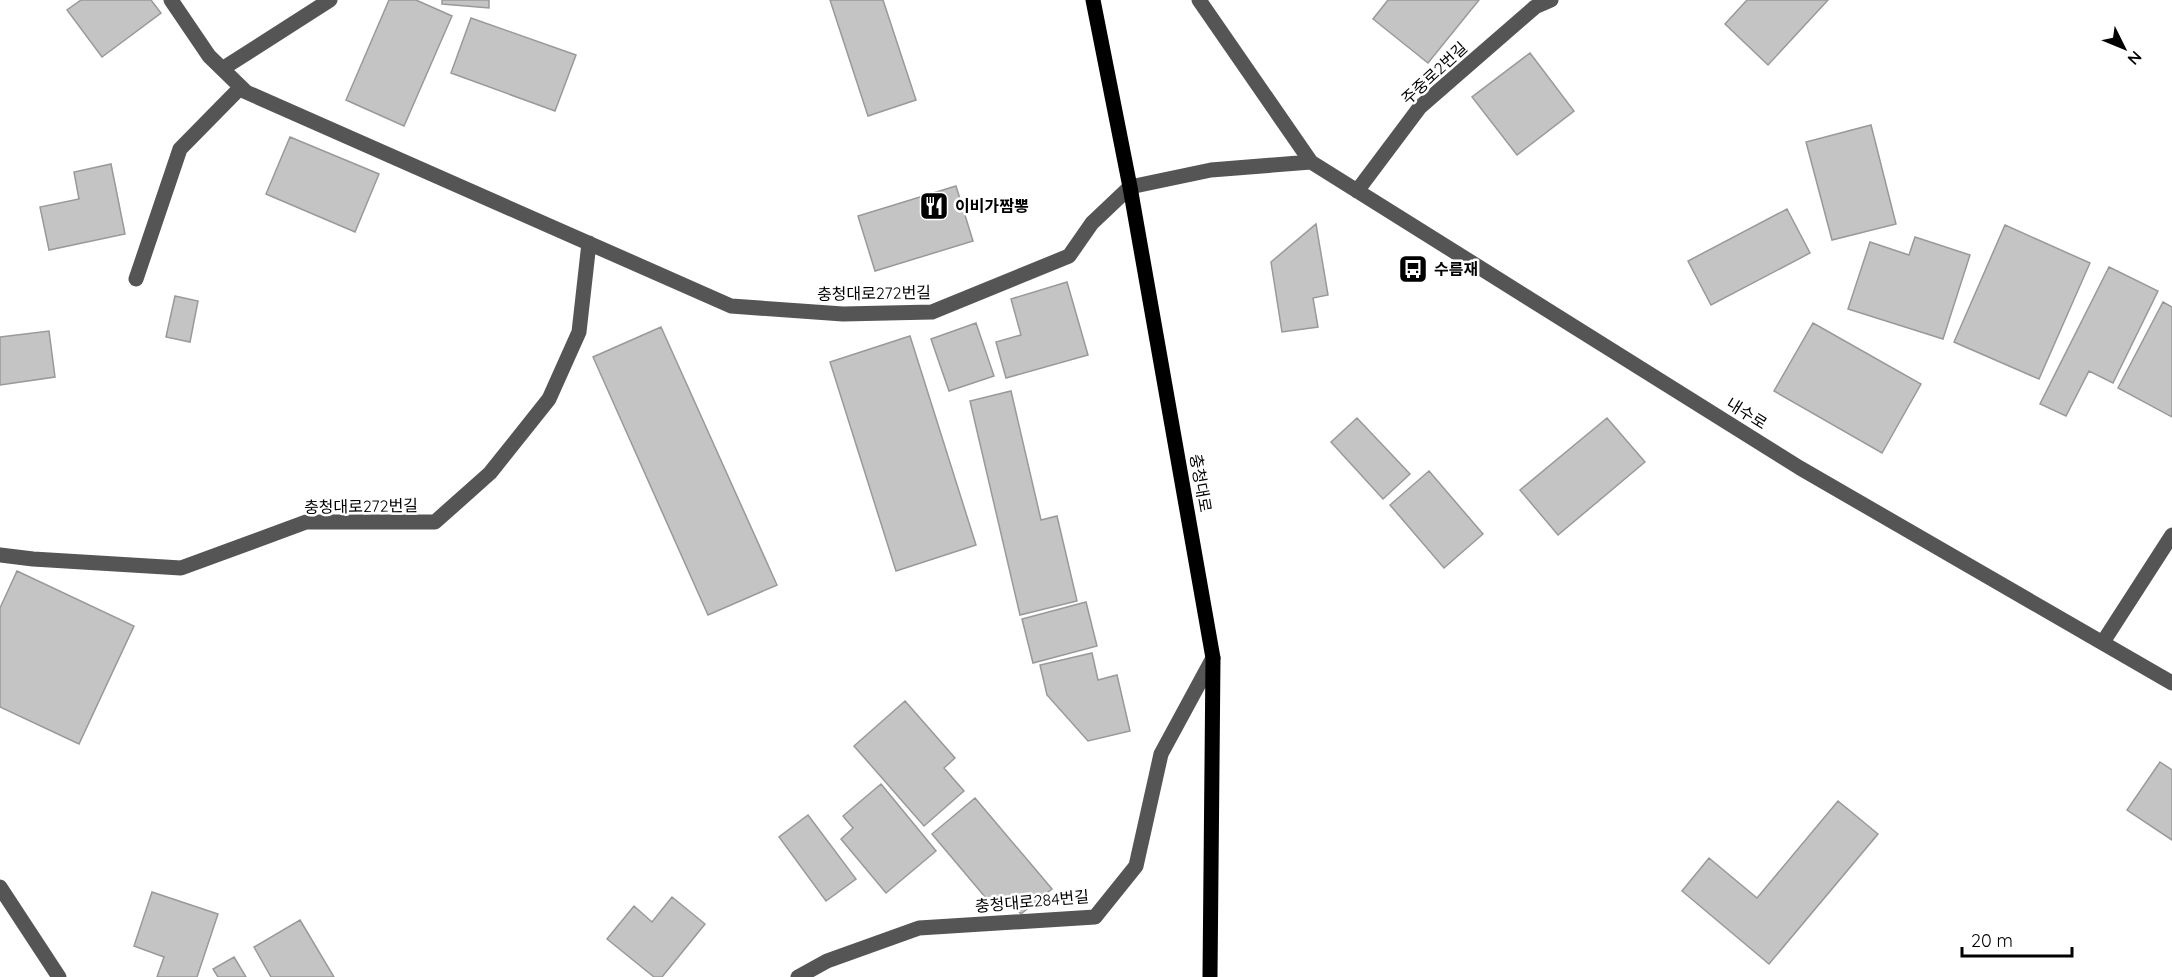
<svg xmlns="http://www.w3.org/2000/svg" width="2172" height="977" font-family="Quicksand,'Noto Sans KR',sans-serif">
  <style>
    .building { fill: #c4c4c4; stroke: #999; stroke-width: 1.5 }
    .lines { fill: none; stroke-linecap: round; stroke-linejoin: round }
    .minor { stroke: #555; stroke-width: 15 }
    .major { stroke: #000; stroke-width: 15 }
    .labels { text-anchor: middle; stroke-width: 5; stroke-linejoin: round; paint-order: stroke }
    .street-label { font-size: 16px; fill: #000; stroke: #fff }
    .poi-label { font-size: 16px; font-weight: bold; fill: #000; stroke: #fff; text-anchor: start }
  </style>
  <rect width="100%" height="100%" fill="#fff"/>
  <path class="building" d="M81,0H151L161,13L102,57L67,10Z
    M389,0H416L452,16L404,126L346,100Z
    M442,0H489V8L442,4Z
    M830,0H883L916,100L868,116Z
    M1388,0H1479L1428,63L1373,19Z
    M1747,0H1828L1768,65L1725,24Z
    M471,18L576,55L555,111L451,73Z
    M1530,53L1574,111L1517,155L1472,97Z
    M1871,125L1896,224L1832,240L1806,142Z
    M290,137L379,174L355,232L266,194Z
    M111,164L125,234L49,250L40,207L79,199L74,172Z
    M956,186L973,241L875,271L858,216Z
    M1787,209L1810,253L1711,305L1688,261Z
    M1316,224L1328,295L1313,298L1318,327L1282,332L1271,262Z
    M2005,225L2090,263L2039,379L1954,342Z
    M1915,237L1970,255L1943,339L1848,309L1870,242L1909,255Z
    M2109,267L2158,291L2113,383L2089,371L2066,416L2040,404Z
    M1067,282L1088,355L1006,378L996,342L1021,335L1011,299Z
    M175,296L198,301L190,342L166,337Z
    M2163,302L2172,307V417L2118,388Z
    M976,323L994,376L949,391L931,339Z
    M1813,323L1921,384L1882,453L1774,391Z
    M661,327L777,585L708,615L593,357Z
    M49,331L55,377L0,385V337Z
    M910,336L976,545L896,571L830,362Z
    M1011,391L1041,520L1057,516L1077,601L1020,615L970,401Z
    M1357,418L1410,474L1383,499L1331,442Z
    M1607,418L1645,462L1558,535L1520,490Z
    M1429,471L1483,534L1444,568L1390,505Z
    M17,571L134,626L79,744L0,707V608Z
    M1086,602L1097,646L1033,663L1022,619Z
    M1092,653L1098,680L1117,675L1130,731L1088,741L1047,695L1040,665Z
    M905,701L955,758L944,768L964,791L924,826L854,746Z
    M2160,762L2172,770V840L2127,810Z
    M881,784L936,851L886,893L841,839L853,828L843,816Z
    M975,798L1052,889L1021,914L1008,899L996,910L932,834Z
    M1838,801L1878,834L1769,964L1682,891L1709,858L1757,898Z
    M808,815L856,879L826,901L779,837Z
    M152,892L218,914L197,977H157L164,957L134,946Z
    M672,897L705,924L662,977H654L607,939L634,906L652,922Z
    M300,920L334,977H271L254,947Z
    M234,957L246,977H218L213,969Z"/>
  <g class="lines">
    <path class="minor" d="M171,0L209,56L246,92L731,306L843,314L932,312L1069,256L1092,223L1130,187L1211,170L1311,162
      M1199,0L1311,162L1800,468L2172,683
      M222,69L330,0
      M1357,191L1420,107L1535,7L1551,0
      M136,279L180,149L241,87
      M0,555L33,559L181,568L306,522H435L490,473L549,399L579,332L589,243
      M2103,642L2172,535
      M0,887L59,977
      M798,977L827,961L919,928L1095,917L1136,866L1161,754L1213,658"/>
    <path class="major" d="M1093,0L1130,187L1213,658L1210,977"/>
  </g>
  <defs>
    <g id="restaurant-square" transform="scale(1.5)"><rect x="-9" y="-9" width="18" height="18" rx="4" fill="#000" stroke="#fff"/><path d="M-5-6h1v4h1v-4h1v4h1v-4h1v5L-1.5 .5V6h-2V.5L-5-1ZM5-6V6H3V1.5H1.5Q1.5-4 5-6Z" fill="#fff"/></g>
    <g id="bus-square" transform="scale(1.5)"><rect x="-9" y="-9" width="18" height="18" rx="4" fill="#000" stroke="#fff"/><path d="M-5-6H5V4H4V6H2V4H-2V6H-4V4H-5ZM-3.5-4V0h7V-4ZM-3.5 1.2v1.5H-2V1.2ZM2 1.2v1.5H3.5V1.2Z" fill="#fff"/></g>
  </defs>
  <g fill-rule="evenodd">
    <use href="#restaurant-square" x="934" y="206"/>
    <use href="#bus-square" x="1413" y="269"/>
  </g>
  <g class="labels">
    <g class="street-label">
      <text transform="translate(1434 73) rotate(-43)" y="6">주중로2번길</text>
      <text transform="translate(874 293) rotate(-1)" y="6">충청대로272번길</text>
      <text transform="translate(1747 413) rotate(32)" y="6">내수로</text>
      <text transform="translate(1201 483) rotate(80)" y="6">충청대로</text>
      <text transform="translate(361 506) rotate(-1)" y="6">충청대로272번길</text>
      <text transform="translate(1032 901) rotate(-5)" y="6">충청대로284번길</text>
    </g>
    <g class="poi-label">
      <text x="955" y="212">이비가짬뽕</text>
      <text x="1434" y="275">수름재</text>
    </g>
  </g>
  <g transform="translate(2124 48) rotate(133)" stroke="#ffffff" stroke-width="4.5" paint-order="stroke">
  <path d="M0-4.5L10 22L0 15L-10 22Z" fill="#000000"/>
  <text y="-9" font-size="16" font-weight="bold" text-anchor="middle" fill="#000000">N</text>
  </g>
  <path d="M1962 947v9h110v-9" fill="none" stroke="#000000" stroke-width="3"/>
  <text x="1971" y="947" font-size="18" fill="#000000" stroke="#ffffff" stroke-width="4.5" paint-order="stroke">20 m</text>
</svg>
